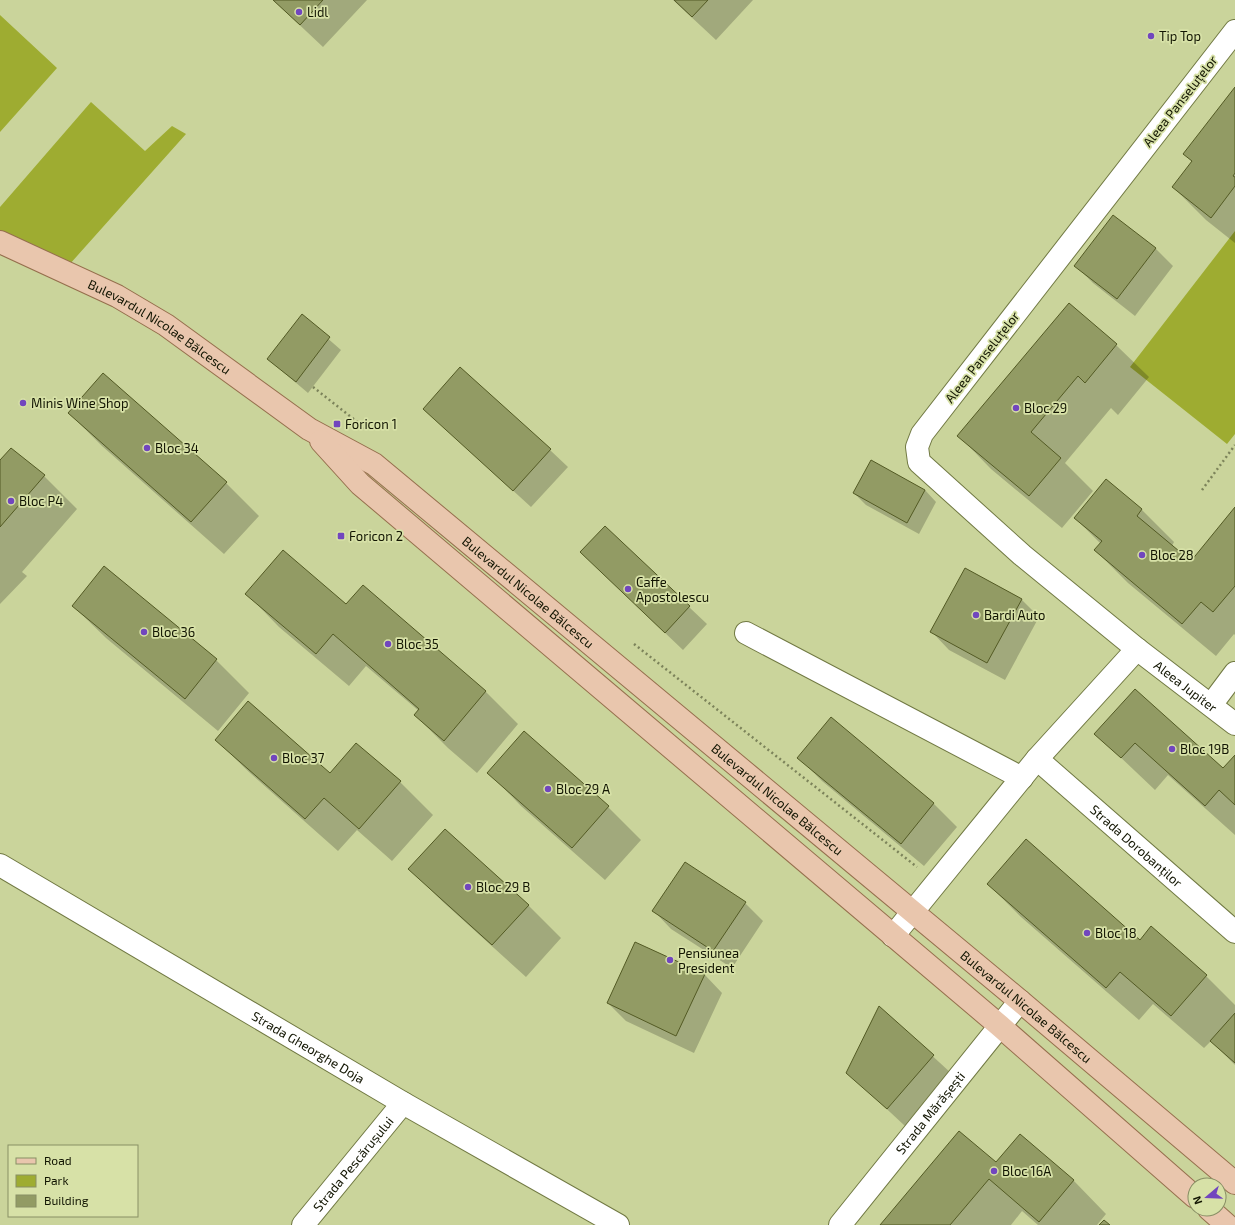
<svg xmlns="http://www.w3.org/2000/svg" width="1235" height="1225" font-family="'Exo 2',sans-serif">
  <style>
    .green { fill: #9eac31 }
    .shadow { fill: #0003 }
    .building { fill: #929b64; stroke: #535a24 }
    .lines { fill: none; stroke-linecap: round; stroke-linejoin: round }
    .minor-casing { stroke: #717943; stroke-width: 24 }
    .major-casing { stroke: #956f4d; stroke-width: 24 }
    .path { stroke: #7c835a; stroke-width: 2.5; stroke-dasharray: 2 3; stroke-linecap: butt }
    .minor { stroke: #fff; stroke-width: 22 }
    .major { stroke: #e9c6ad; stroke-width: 22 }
    .poi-dot { fill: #7146be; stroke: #d7e1a7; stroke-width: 1.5 }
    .labels { text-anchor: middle; stroke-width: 3.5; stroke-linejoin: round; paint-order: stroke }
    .poi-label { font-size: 13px; fill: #121502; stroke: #d7e1a7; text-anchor: start }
    .street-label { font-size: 13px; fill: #121502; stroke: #d7e1a7 }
  </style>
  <rect width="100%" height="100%" fill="#cad49b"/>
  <path class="green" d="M0,15L57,68L0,132Z
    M91,102L145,151L172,126L186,134L69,265L0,234V207Z
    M1235,231V434L1227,444L1130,367Z"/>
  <path class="shadow" d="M273,0H367L323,47Z
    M673,0H753L716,40Z
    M1235,89V243L1206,220L1173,187L1192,162L1185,154Z
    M1155,248L1173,266L1135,316L1093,283L1076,266Z
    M1069,304L1116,345L1149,377L1118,415L1111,408L1065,463L1093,491L1062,528L991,469L959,436Z
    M302,316L341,350L308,393L268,359Z
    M424,409L550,450L568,467L531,507Z
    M69,413L226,483L259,516L224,554L102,446Z
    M11,450L44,476L77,509L22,572L27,576L0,604V462Z
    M1106,480L1142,510L1174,542L1172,546L1191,562L1235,508V635L1234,634L1216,656L1128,583L1095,550L1101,544L1075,518Z
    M925,490L936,502L919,534L866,505L854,493Z
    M599,570L689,607L707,624L683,650Z
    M363,586L486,692L518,724L477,773L448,748L415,715L419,711L366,666L349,686L279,627L247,594L346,605Z
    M1021,599L1039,617L1005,680L949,650L932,632Z
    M73,606L216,660L249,693L218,731L106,638Z
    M1135,690L1223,769L1235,756V835L1168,775L1155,790L1096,734Z
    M524,732L608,807L641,840L605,880L521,806L489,773Z
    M216,740L330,774L400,782L433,815L392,861L357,830L338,851L249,772Z
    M799,758L934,804L957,827L924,866L822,781Z
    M410,869L528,905L561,938L526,977L442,901Z
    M988,884L1140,941L1206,976L1235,1005V1065L1211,1041L1204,1048L1153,1004L1139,1020L1021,917Z
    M745,903L763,921L732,968L671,929L654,911Z
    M636,943L705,975L722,993L694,1053L626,1021L608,1003Z
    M880,1008L951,1073L905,1126L848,1073Z
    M1020,1135L1074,1181L1106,1214L1097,1225H1038L1022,1211L1011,1225H881L996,1164Z"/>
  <path class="building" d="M273,0H323L300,25Z
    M674,0H708L692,17Z
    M1235,87V173L1233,176L1235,177V186L1211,218L1172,187L1192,161L1183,154Z
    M1113,215L1156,248L1117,299L1074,266Z
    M1069,303L1117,344L1085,383L1078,376L1031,432L1061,458L1029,496L957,436Z
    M302,314L330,337L296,382L267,359Z
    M460,367L551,449L513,491L423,409Z
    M103,373L227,482L191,522L68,413Z
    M11,448L45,475L0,527V460Z
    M871,460L925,490L907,523L853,493Z
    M1106,479L1142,509L1137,516L1191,561L1235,507V586L1213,612L1201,602L1182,624L1094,550L1102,541L1074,518Z
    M605,526L690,606L665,633L580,552Z
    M283,550L346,604L363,585L486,691L444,741L414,715L419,709L333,634L316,654L245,594Z
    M104,566L217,659L185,699L72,606Z
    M965,568L1022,599L987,663L930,632Z
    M1135,689L1223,768L1235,755V805L1219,790L1205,806L1135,743L1121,758L1094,734Z
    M248,701L330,773L356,743L401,781L359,829L324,798L305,819L215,740Z
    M831,717L934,803L901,844L797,758Z
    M524,731L609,806L572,848L487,773Z
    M445,829L529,905L492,945L408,869Z
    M1026,839L1140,940L1151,926L1207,975L1171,1016L1120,972L1106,988L987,884Z
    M685,862L746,902L713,951L652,911Z
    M635,942L705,974L676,1036L607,1003Z
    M879,1006L934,1055L887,1109L846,1073Z
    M1235,1013V1063L1210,1041Z
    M959,1131L996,1162L1020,1134L1074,1180L1039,1222L989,1179L950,1225H880Z
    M1104,1220L1110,1225H1099Z"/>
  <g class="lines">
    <g class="minor-casing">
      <g id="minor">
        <path id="s1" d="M1235,31L922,434L917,447L919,462L1022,555L1137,649L1235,724"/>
        <path d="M746,633L1022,778"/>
        <path d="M1211,705L1235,673"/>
        <path id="s2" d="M1037,759L1235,932"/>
        <path id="s3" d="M0,865L403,1103L618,1225"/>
        <path d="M893,936L1037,759L1137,649"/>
        <path id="s4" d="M303,1225L403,1103"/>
        <path id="s5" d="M840,1225L1020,1001"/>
      </g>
    </g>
    <g class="major-casing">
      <g id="major">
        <path id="s6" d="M0,242L117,296L166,325L309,429L374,464L1020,1001L1235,1183"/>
        <path d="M321,441L360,484L1000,1026L1195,1197"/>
        <path d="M1209,1209L1227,1225"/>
      </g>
    </g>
    <path class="path" d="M313,387L365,428
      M1202,490L1235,445
      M634,644L917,867"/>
    <use href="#minor" class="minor"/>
    <use href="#major" class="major"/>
  </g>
  <g class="poi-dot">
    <circle cx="299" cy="12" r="4"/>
    <circle cx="1151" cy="36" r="4"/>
    <circle cx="23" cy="403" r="4"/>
    <circle cx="1016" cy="408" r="4"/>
    <rect x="333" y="420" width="8" height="8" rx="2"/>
    <circle cx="147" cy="448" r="4"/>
    <circle cx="11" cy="501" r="4"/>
    <rect x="337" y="532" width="8" height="8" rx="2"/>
    <circle cx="1142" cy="555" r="4"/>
    <circle cx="628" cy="589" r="4"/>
    <circle cx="976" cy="615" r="4"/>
    <circle cx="144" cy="632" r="4"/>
    <circle cx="388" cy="644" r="4"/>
    <circle cx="1172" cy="749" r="4"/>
    <circle cx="274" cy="758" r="4"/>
    <circle cx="548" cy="789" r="4"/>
    <circle cx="468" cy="887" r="4"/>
    <circle cx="1087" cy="933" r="4"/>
    <circle cx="670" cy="960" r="4"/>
    <circle cx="994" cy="1171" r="4"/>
  </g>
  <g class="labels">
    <g class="poi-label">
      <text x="307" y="17">Lidl</text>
      <text x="1159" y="41">Tip Top</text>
      <text x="31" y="408">Minis Wine Shop</text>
      <text x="1024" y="413">Bloc 29</text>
      <text x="345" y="429">Foricon 1</text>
      <text x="155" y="453">Bloc 34</text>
      <text x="19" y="506">Bloc P4</text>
      <text x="349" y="541">Foricon 2</text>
      <text x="1150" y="560">Bloc 28</text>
      <text x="636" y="587">Caffe<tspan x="636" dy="15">Apostolescu</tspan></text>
      <text x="984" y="620">Bardi Auto</text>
      <text x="152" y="637">Bloc 36</text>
      <text x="396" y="649">Bloc 35</text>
      <text x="1180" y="754">Bloc 19B</text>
      <text x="282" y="763">Bloc 37</text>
      <text x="556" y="794">Bloc 29 A</text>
      <text x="476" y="892">Bloc 29 B</text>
      <text x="1095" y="938">Bloc 18</text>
      <text x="678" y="958">Pensiunea<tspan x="678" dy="15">President</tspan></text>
      <text x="1002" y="1176">Bloc 16A</text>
    </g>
    <g class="street-label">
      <text transform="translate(1180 101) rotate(-52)" y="5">Aleea Panseluțelor</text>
      <text dy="5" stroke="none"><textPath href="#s6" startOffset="181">Bulevardul Nicolae Bălcescu</textPath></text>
      <text transform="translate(982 357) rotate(-52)" y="5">Aleea Panseluțelor</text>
      <text dy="5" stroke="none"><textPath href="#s6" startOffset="637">Bulevardul Nicolae Bălcescu</textPath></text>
      <text dy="5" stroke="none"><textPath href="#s1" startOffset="888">Aleea Jupiter</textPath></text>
      <text dy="5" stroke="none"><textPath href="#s6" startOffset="961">Bulevardul Nicolae Bălcescu</textPath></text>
      <text dy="5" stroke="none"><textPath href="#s2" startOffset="132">Strada Dorobanților</textPath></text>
      <text dy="5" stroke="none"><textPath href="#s6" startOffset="1285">Bulevardul Nicolae Bălcescu</textPath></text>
      <text dy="5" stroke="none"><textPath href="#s3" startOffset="358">Strada Gheorghe Doja</textPath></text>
      <text dy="5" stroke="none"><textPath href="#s5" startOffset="144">Strada Mărășești</textPath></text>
      <text dy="5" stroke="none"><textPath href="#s4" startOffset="79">Strada Pescărușului</textPath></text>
    </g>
  </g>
  <rect x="8" y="1145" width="130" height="72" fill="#d7e1a7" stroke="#888f65"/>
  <rect x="16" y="1158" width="20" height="6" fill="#e9c6ad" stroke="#888f65"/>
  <text x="44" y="1165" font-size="12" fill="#121502">Road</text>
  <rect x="16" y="1175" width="20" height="12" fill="#9eac31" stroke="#888f65"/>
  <text x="44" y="1185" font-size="12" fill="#121502">Park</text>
  <rect x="16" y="1195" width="20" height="12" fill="#929b64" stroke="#888f65"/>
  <text x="44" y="1205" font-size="12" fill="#121502">Building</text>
  <g transform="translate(1207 1197) rotate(251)"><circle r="19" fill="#d7e1a7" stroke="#888f65"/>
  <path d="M0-3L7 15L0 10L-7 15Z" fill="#7146be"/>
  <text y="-6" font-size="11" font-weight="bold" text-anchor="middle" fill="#121502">N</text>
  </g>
</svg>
